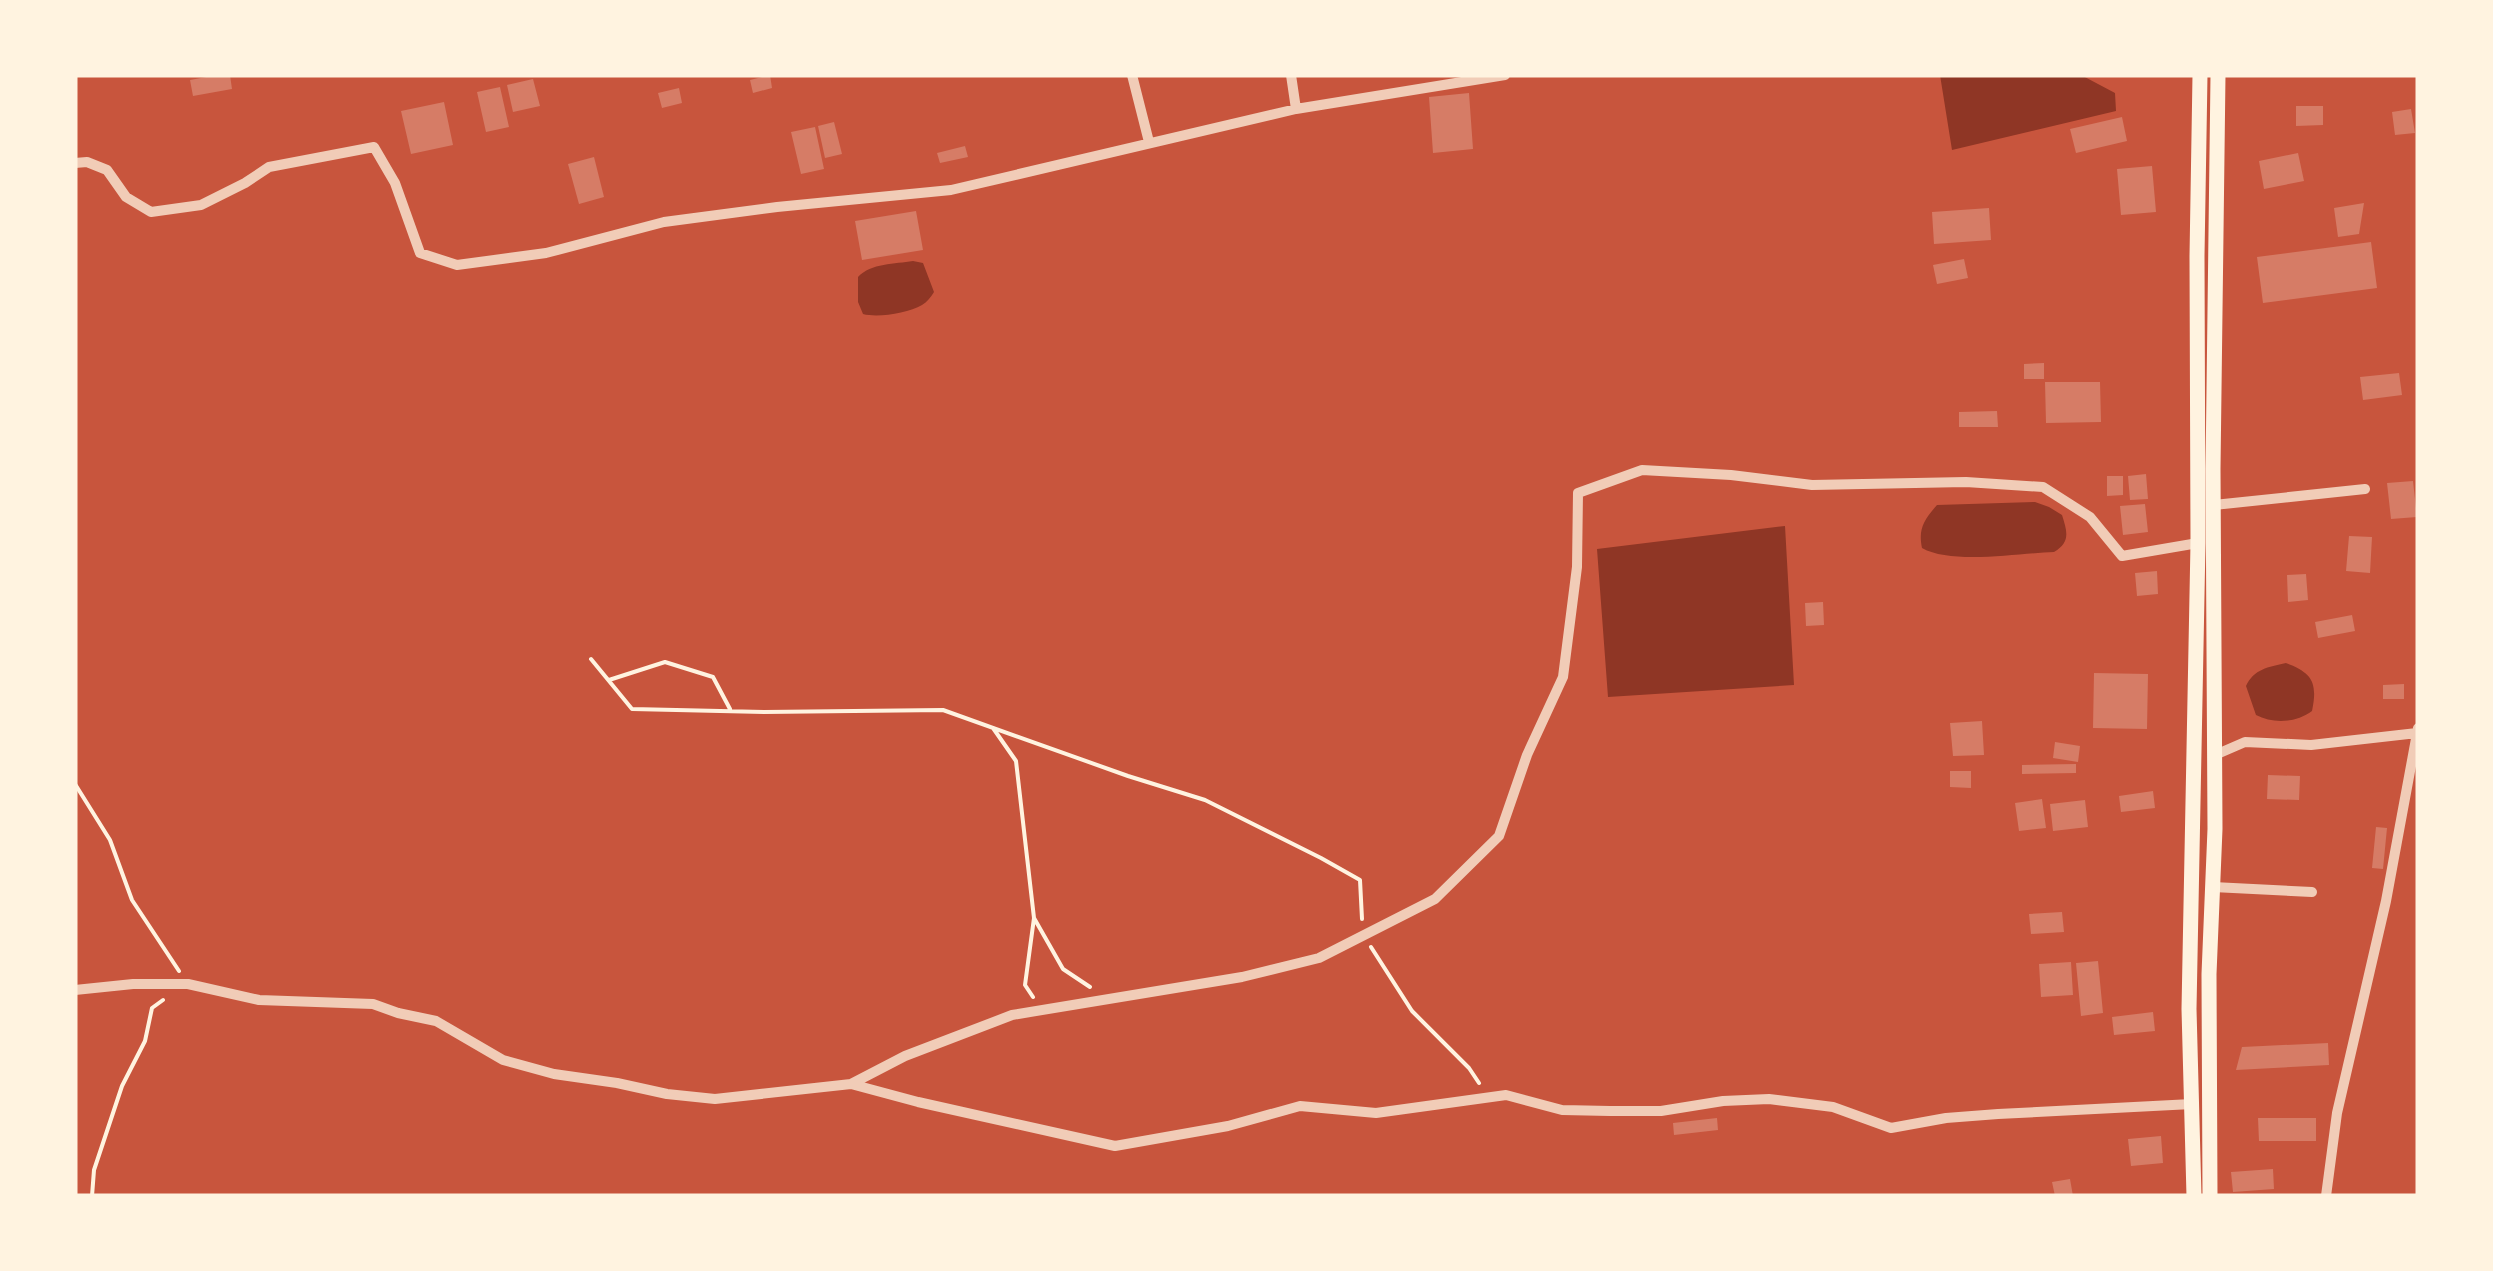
<svg xmlns="http://www.w3.org/2000/svg" width="2493" height="1271" font-family="Commissioner,sans-serif">
  <style>
    .water { fill: #8f3625 }
    .building { fill: #d67c66 }
    .lines { fill: none; stroke-linecap: round; stroke-linejoin: round }
    .path { stroke: #fff3e0; stroke-width: 4 }
    .minor { stroke: #f1ccb7; stroke-width: 10 }
    .primary { stroke: #fff3e0; stroke-width: 15 }
  </style>
  <rect width="100%" height="100%" fill="#c8553d"/>
  <path class="water" d="M1940,75H2081L2115,93L2116,111L1952,150Z
    M913,261L923,263L934,292C931,297 927,302 922,305C908,313 878,318 863,314L858,302V277C871,263 895,264 913,261Z
    M2035,502L2049,507L2062,515C2067,531 2071,542 2054,552C2019,553 1952,565 1922,548C1918,529 1924,520 1937,505Z
    M1785,526L1794,685L1608,697L1597,549Z
    M2286,663C2312,673 2318,682 2312,711C2296,723 2273,724 2256,715L2246,686C2254,669 2268,667 2286,663Z"/>
  <path class="building" d="M217,75H230L232,89L193,96L190,80Z
    M770,75L772,88L753,93L750,80Z
    M533,79L540,106L513,112L507,85Z
    M500,87L509,127L486,132L477,92Z
    M679,88L682,103L662,108L658,93Z
    M1469,93L1473,149L1433,153L1429,97Z
    M444,102L453,145L411,154L401,111Z
    M2296,106H2323V125L2296,126Z
    M2411,109L2415,133L2395,135L2392,112Z
    M2122,117L2127,141L2076,153L2070,129Z
    M834,122L842,154L825,158L818,126Z
    M815,127L824,169L801,174L791,132Z
    M965,146L968,157L940,163L937,153Z
    M2298,153L2304,181L2264,189L2259,161Z
    M594,157L604,197L579,204L568,164Z
    M2152,166L2156,212L2121,215L2117,169Z
    M2364,203L2359,234L2338,237L2334,208Z
    M1989,208L1991,240L1934,244L1932,212Z
    M916,211L923,250L862,260L855,221Z
    M2371,242L2377,288L2263,303L2257,257Z
    M1964,259L1968,278L1937,284L1933,265Z
    M2044,363V379H2024V364Z
    M2399,373L2402,395L2363,400L2360,377Z
    M2045,382H2100L2101,422L2046,423Z
    M1997,411L1998,427H1959V412Z
    M2146,474L2148,499L2130,500L2128,476Z
    M2107,476H2123V495L2107,496Z
    M2413,481L2417,517L2391,519L2387,483Z
    M2145,504L2148,532L2123,535L2120,506Z
    M2349,536L2372,537L2370,573L2346,571Z
    M2157,571L2158,594L2137,596L2135,573Z
    M2306,574L2308,600L2288,602L2287,575Z
    M1823,602L1824,625L1806,626L1805,603Z
    M2352,615L2355,631L2318,638L2315,622Z
    M2094,673L2148,674L2147,729L2093,728Z
    M2404,684V699H2383V685Z
    M1982,721L1984,755L1953,756L1950,723Z
    M2055,742L2080,746L2078,762L2053,758Z
    M2076,764V773L2022,774V765Z
    M1950,771H1971V788L1950,787Z
    M2268,775L2300,776L2299,800L2267,799Z
    M2153,791L2155,808L2121,812L2119,796Z
    M2042,799L2046,828L2019,831L2015,803Z
    M2085,800L2088,827L2053,831L2050,804Z
    M2376,827L2387,828L2383,869L2372,868Z
    M2062,912L2064,932L2031,934L2029,914Z
    M2098,961L2103,1013L2081,1016L2076,963Z
    M2071,962L2073,995L2041,997L2039,964Z
    M2153,1012L2155,1031L2114,1035L2112,1017Z
    M2328,1043L2329,1065L2236,1070L2242,1047Z
    M1717,1118L1718,1130L1674,1135L1673,1123Z
    M2258,1118H2316V1141H2259Z
    M2161,1136L2163,1163L2131,1166L2128,1139Z
    M2273,1169L2274,1189L2233,1192L2231,1172Z
    M2070,1179L2073,1196H2055L2052,1182Z"/>
  <g class="lines">
    <path class="path" d="M591,659L632,709L764,712L943,710L1128,776L1205,800L1321,858L1360,880L1362,919
      M609,680L665,662L713,677L730,709
      M993,728L1016,761L1034,918L1025,985L1033,997
      M75,784L110,840L132,900L179,971
      M1034,918L1063,969L1090,987
      M1371,947L1412,1011L1469,1068L1479,1083
      M92,1196L94,1170L122,1086L145,1041L152,1008L163,1000"/>
    <path class="minor" d="M1132,75L1149,142
      M1291,75L1296,109
      M75,163L87,162L107,170L126,197L151,212L201,205L245,183L269,167L374,147L395,183L420,253L457,265L546,253L664,222L777,207L951,190L1296,109L1505,75
      M2214,505L2365,489
      M2215,755L2245,742L2311,745L2417,733
      M2213,887L2312,892
      M75,990L133,984H188L259,1000L373,1004L398,1013L436,1021L503,1060L554,1074L617,1083L667,1094L715,1099L851,1084L905,1056L1012,1015L1242,977L1319,958L1435,899L1499,836L1527,755L1563,677L1577,567L1578,493L1642,470L1731,475L1812,485L1966,482L2043,487L2090,517L2122,556L2198,543
      M851,1084L918,1102L1115,1146L1228,1126L1300,1106L1376,1113L1506,1095L1562,1110L1610,1111H1661L1723,1101L1769,1099L1833,1107L1891,1128L1946,1118L1998,1114L2192,1104
      M2326,1196L2337,1113L2386,901L2418,728"/>
    <path class="primary" d="M2194,1196L2189,1009L2198,543L2197,256L2200,75
      M2210,1196L2209,974L2215,829L2213,469L2218,75"/>
  </g>
  <rect width="2493" height="1271" fill="none" stroke="#fff3e0" stroke-width="155"/>
</svg>
